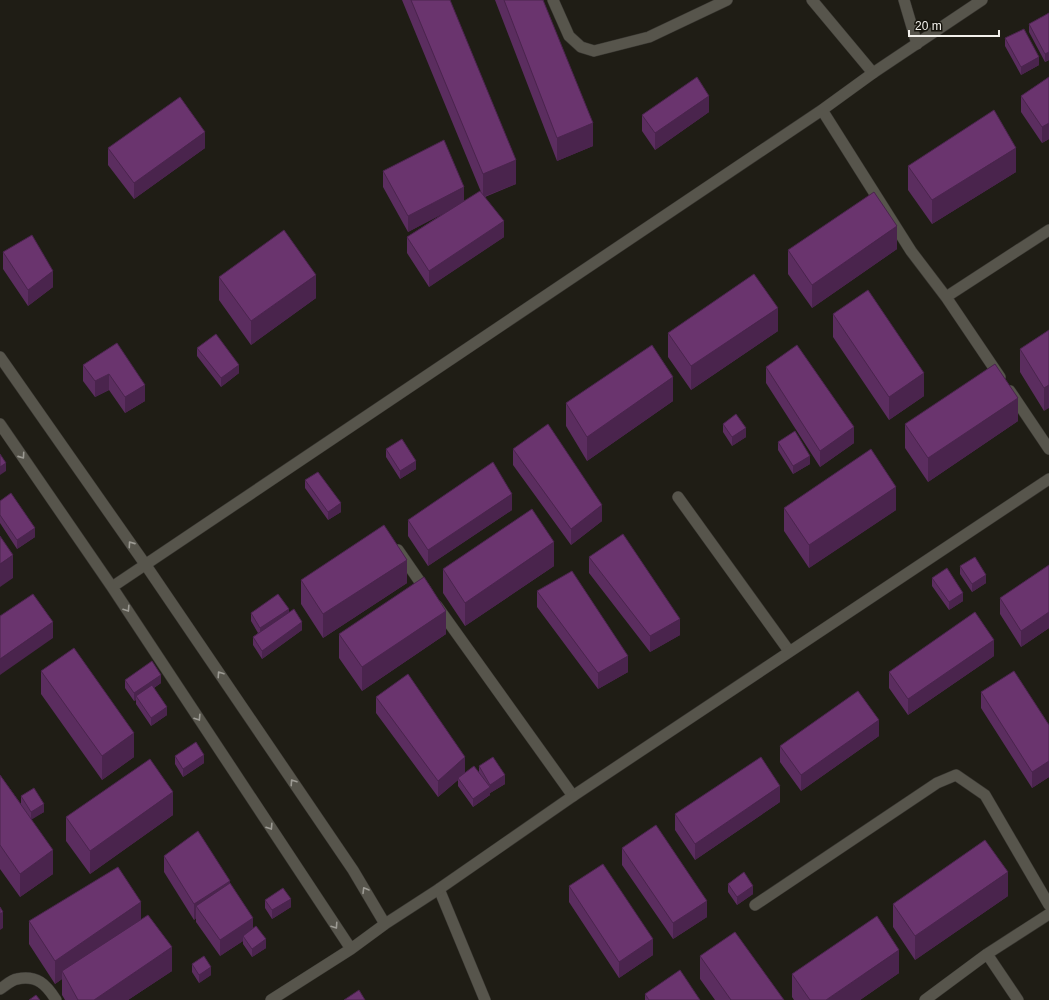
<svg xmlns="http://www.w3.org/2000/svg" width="1049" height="1000" font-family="Helvetica,sans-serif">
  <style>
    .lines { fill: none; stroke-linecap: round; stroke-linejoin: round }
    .service-casing { stroke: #383631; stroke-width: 12 }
    .minor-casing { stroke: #383631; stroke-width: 12 }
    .service { stroke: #57554c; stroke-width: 11 }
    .minor { stroke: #57554c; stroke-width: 11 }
    .wall { fill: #5b2d5f }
    .shaded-wall { fill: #4a244d }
    .building { fill: #6a346e; stroke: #4a244d }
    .oneway { stroke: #9d9b94 }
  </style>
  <rect width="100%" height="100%" fill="#1f1d15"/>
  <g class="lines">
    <g class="service-casing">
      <path id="service" d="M553,0L569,36L581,47L594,51L649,37L727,0
        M812,0L873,73
        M904,0L917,44
        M678,497L789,651
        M398,550L427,592
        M437,606L573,796
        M439,889L485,1000
        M0,989C5,986 11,980 17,979C37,975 46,984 56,1000"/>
    </g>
    <g class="minor-casing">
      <path id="minor" d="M822,110L911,251L946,297L1000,377
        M946,297L1049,230
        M0,357L145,564L353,870L385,924
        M1010,391L1049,449
        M0,424L112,587L351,949
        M112,587L822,110L873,73L982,0
        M755,905L937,783L956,775L985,795L1049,905
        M987,954L1018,1000
        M271,1000L351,949L385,924L439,889L573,796L1049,479
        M925,1000L987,954L1049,914"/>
    </g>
    <use href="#service" class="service"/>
    <use href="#minor" class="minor"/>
  </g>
  <path class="wall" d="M402,0H450L516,184L485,197L504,237L429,287L407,253V237L447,211L408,232L383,187V171L464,201L481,192Z
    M495,0H543L593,146L557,161Z
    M1049,13V60L1045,62L1029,32V24Z
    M1005,38L1039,65L1021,75L1005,46Z
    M1049,77V139L1042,143L1021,112V96Z
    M709,112L655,150L642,131V115Z
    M108,148H205L134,199L108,165Z
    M908,166L1016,172L932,224L908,190Z
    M897,249L812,308L788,274V250Z
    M3,252L53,287L28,306L3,269Z
    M219,277L316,298L251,345L219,300Z
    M833,314L924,396L889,420L833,337Z
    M1049,330L1044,411L1020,372V349Z
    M778,331L691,390L668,357V333Z
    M117,343L145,401L125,413L109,390L95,397L83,381V365Z
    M197,348L239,373L221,387L197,356Z
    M766,367L854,443L820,467L766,383Z
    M673,401L587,461L566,426V403Z
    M1018,421L928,482L905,448V424Z
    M723,424L746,437L732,446L723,432Z
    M778,442L810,464L793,474L778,450Z
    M386,449L416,469L400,479L386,457Z
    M513,449L602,521L571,545L513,465Z
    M305,480L341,512L328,520L305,488Z
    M0,501L35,537L17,549L0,523Z
    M784,508L896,510L809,568L784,531Z
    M512,510L428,566L408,536V520Z
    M589,557L680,635L650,652L589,573Z
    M1049,565V628L1021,647L1000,614V598Z
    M554,566L465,626L443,593V569Z
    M960,566L986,583L972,592L960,574Z
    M932,578L963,601L949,610L932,586Z
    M301,580L407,583L323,638L301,604Z
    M537,591L628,672L598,689L537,607Z
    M289,612L302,630L262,659L253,645V637L258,633L251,621V613Z
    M339,634H446L362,691L339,658Z
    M994,656L908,715L889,688V672Z
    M41,671L134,757L102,780L41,694Z
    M125,680L161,683L154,688L167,715L151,726L136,704V700L134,701L125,688Z
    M981,692L1049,725V777L1032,788L981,708Z
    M376,697L465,772H479V766L505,784L490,793V792V795L473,807L458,786V780L438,797L376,713Z
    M879,736L801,791L780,762V746Z
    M175,756L204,763L183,777L175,764Z
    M0,775L21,804V796L44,812L31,819L53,874L20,897L0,869Z
    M780,802L695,860L675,830V814Z
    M173,815L90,874L66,841V817Z
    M622,848L707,917L673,939L622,865Z
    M164,856L230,883L253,928L266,948L252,957L243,944V941L220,956L196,922V918L194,920L164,872Z
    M728,884L753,894L737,905L728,892Z
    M569,886L653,955L619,978L569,902Z
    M1008,896L915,960L893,927V904Z
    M265,900L291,907L272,919L265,908Z
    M141,920L172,971L128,1000H65L62,995V979L55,984L29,944V921Z
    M700,956L784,1000H715L700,979Z
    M192,964L211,975L199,983L192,972Z
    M899,973L860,1000H794L792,997V974Z
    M645,994L700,1000H645Z"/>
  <path class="shaded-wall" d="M1049,52V60L1045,62V54Z
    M1039,57V65L1021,75V67Z
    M709,96V112L655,150V133Z
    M593,123V146L557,161V138Z
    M1049,123V139L1042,143V127Z
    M205,132V148L134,199V183Z
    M1016,148V172L932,224V200Z
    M516,160V184L483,197V174Z
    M464,187V203L408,232V216Z
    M504,221V237L429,287V271Z
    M897,226V249L812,308V285Z
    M53,271V287L28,306V290Z
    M316,275V298L251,345V321Z
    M778,308V331L691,390V366Z
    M239,365V373L221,387V378Z
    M924,373V396L889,420V397Z
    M109,374V390L95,397V381Z
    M673,377V401L587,461V437Z
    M145,385V401L125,413V397Z
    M1049,385V408L1044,411V388Z
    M1018,398V421L928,482V458Z
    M854,427V443L820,467V451Z
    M746,428V437L732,446V437Z
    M810,456V464L793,474V466Z
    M416,461V469L400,479V471Z
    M6,463V471L0,475V467Z
    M896,487V510L809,568V545Z
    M512,494V510L428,566V550Z
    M341,503V512L328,520V512Z
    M602,505V521L571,545V529Z
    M35,528V537L17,549V540Z
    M554,542V566L465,626V603Z
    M13,555V578L0,587V564Z
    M407,560V583L323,638V614Z
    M986,575V583L972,592V584Z
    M963,593V601L949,610V602Z
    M289,609V617L260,636V628Z
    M446,611V634L362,691V667Z
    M1049,612V628L1021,647V631Z
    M680,619V635L650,652V636Z
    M53,622V638L0,675V659Z
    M302,622V630L262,659V651Z
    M994,640V656L908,715V699Z
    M628,656V672L598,689V673Z
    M161,675V683L138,698L136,696V700L134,701V693Z
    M167,707V715L151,726V718Z
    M879,720V736L801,791V775Z
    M134,733V757L102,780V756Z
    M204,755V763L183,777V769Z
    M465,757V773L458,778V780L438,797V781Z
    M1049,761V777L1032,788V772Z
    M505,775V784L490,793V785Z
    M780,786V802L695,860V844Z
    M490,787V795L473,807V799Z
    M173,792V815L90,874V851Z
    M44,804V812L31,820V812Z
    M53,850V874L20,897V874Z
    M1008,872V896L915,960V936Z
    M230,881V897L196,906V918L194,920V904Z
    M753,886V894L737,905V897Z
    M291,899V907L272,919V910Z
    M707,901V917L673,939V923Z
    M141,902V926L62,971V979L55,984V961Z
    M3,912V928L0,930V914Z
    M253,918V934L243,936V941L220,956V940Z
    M266,939V948L252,957V949Z
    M653,939V955L619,978V962Z
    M172,947V971L128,1000H94Z
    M899,950V973L860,1000H826Z
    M211,967V975L199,983V975Z"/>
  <path class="building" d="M411,0H450L516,160L483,174Z
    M504,0H543L593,123L557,138Z
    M1049,13V52L1045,54L1029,24Z
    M1024,29L1039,57L1021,67L1005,38Z
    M697,77L709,96L655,133L642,115Z
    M1049,77V123L1042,127L1021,96Z
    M180,97L205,132L134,183L108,148Z
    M994,110L1016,148L932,200L908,166Z
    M444,140L464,187L408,216L383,171Z
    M480,191L504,221L429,271L407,237Z
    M874,192L897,226L812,285L788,250Z
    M284,230L316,275L251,321L219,277Z
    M32,235L53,271L28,290L3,252Z
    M754,274L778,308L691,366L668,333Z
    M868,290L924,373L889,397L833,314Z
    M1049,330V385L1044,388L1020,349Z
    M216,334L239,365L221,378L197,348Z
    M117,343L145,385L125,397L109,374L95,381L83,365Z
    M652,345L673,377L587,437L566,403Z
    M797,345L854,427L820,451L766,367Z
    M995,364L1018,398L928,458L905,424Z
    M736,414L746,428L732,437L723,424Z
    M548,424L602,505L571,529L513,449Z
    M795,431L810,456L793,466L778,442Z
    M402,439L416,461L400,471L386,449Z
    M871,449L896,487L809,545L784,508Z
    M0,454L6,463L0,467Z
    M493,462L512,494L428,550L408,520Z
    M318,472L341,503L328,512L305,480Z
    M11,493L35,528L17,540L0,515V501Z
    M532,509L554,542L465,603L443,569Z
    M384,525L407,560L323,614L301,580Z
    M623,534L680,619L650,636L589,557Z
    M0,536L13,555L0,564Z
    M975,557L986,575L972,584L960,566Z
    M1049,565V612L1021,631L1000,598Z
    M947,568L963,593L949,602L932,578Z
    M572,571L628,656L598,673L537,591Z
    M424,577L446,611L362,667L339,634Z
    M33,594L53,622L0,659V616Z
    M278,594L289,609L260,628L251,613Z
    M294,609L302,622L262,651L253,637Z
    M975,612L994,640L908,699L889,672Z
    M74,648L134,733L102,756L41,671Z
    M152,661L161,675L134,693L125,680Z
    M1014,671L1049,725V761L1032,772L981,692Z
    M408,674L465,757L438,781L376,697Z
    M152,685L167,707L151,718L136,696Z
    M858,691L879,720L801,775L780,746Z
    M196,742L204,755L183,769L175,756Z
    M493,757L505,775L490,785L479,766Z
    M761,757L780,786L695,844L675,814Z
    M150,759L173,792L90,851L66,817Z
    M474,766L490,787L473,799L458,778Z
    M0,775L53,850L20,874L0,845Z
    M34,788L44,804L31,812L21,796Z
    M656,825L707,901L673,923L622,848Z
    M198,831L230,881L194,904L164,856Z
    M985,840L1008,872L915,936L893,904Z
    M603,864L653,939L619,962L569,886Z
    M118,867L141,902L55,961L29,921Z
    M744,872L753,886L737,897L728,884Z
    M230,883L253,918L220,940L196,906Z
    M283,888L291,899L272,910L265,900Z
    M0,907L3,912L0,914Z
    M148,915L172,947L94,1000H78L62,971Z
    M877,916L899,950L826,1000H810L792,974Z
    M256,926L266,939L252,949L243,936Z
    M735,932L784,1000H731L700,956Z
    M204,956L211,967L199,975L192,964Z
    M680,970L700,1000H649L645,994Z
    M359,990L365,1000H344Z
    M36,995L40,1000H29Z"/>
  <defs><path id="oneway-chevron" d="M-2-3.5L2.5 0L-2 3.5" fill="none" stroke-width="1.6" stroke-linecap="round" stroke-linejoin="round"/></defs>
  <g class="oneway">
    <use href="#oneway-chevron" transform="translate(22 456) rotate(55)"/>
    <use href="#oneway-chevron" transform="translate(131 544) rotate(-125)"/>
    <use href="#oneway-chevron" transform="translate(127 609) rotate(57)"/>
    <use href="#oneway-chevron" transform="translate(220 674) rotate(-124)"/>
    <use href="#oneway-chevron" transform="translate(198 718) rotate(57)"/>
    <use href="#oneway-chevron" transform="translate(293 782) rotate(-124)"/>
    <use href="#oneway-chevron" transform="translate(270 827) rotate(57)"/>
    <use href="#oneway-chevron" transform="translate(365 890) rotate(-121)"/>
    <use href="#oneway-chevron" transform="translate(335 926) rotate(56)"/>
  </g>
  <path d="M909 30v6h90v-6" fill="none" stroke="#f2f0eb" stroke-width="2"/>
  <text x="915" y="30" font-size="12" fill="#f2f0eb" stroke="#16140c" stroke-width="3" paint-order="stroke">20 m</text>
</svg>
